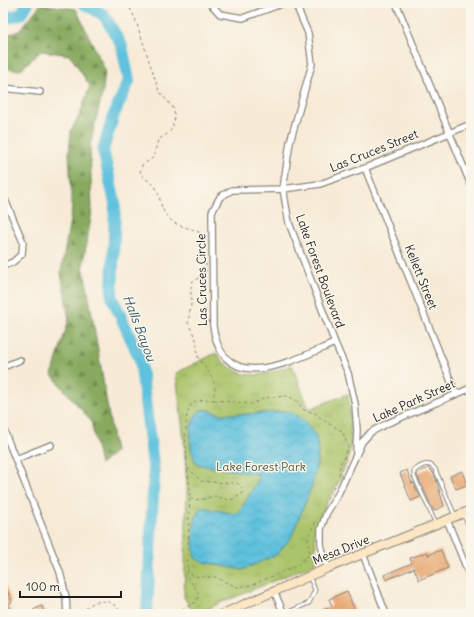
<svg xmlns="http://www.w3.org/2000/svg" width="474" height="617" font-family="Delius,sans-serif">
  <style>
    .grass { fill: url(#grass-tufts); stroke: #637043 }
    .forest { fill: url(#forest-firs); stroke: #52633d }
    .water { fill: url(#water-waves); stroke: #3e6e7c }
    .lines { fill: none; stroke-linecap: round; stroke-linejoin: round }
    .river { stroke: #5fc1dd; stroke-width: 12 }
    .building { fill: #e8a973 }
    .lane-casing { stroke: #8a847a; stroke-width: 5 }
    .street-casing { stroke: #8a847a; stroke-width: 8 }
    .secondary-casing { stroke: #8a847a; stroke-width: 10 }
    .path { stroke: #8a847a; stroke-width: 1; stroke-dasharray: 3 3; stroke-linecap: butt }
    .lane { stroke: #fff; stroke-width: 3 }
    .street { stroke: #fff; stroke-width: 5.5 }
    .secondary { stroke: #fce6c4; stroke-width: 8 }
    .labels { text-anchor: middle; stroke-width: 3; stroke-linejoin: round; paint-order: stroke }
    .street-label { font-size: 12px; fill: #1c1c1c; stroke: #fbf7ec }
    .park-label { font-size: 12px; fill: #4e5737; stroke: #fbf7ec }
    .water-label { font-size: 13px; font-style: italic; fill: #375e69; stroke: #fbf7ec }
  </style>
  <defs>
    <pattern id="grass-tufts" width="24" height="20" patternUnits="userSpaceOnUse"><rect width="24" height="20" fill="#aac46a"/><path d="M3 7l-1-3M5 7V3M7 7l1-3M15 17l-1-3M17 17v-4M19 17l1-3" fill="none" stroke="#92a85b"/></pattern>
    <pattern id="forest-firs" width="22" height="20" patternUnits="userSpaceOnUse"><rect width="22" height="20" fill="#87aa5e"/><path d="M5 1l3.5 6h-7zM16 11l3.5 6h-7z" fill="#6e8a4d"/></pattern>
    <pattern id="water-waves" width="16" height="10" patternUnits="userSpaceOnUse"><rect width="16" height="10" fill="#5fc1dd"/><path d="M0 5q4-4 8 0t8 0" fill="none" stroke="#52a5bd"/></pattern>
  </defs>
  <rect width="100%" height="100%" fill="#fbf7ec"/>
  <filter id="ink" filterUnits="userSpaceOnUse"><feTurbulence type="fractalNoise" baseFrequency=".025" numOctaves="2"/><feDisplacementMap in="SourceGraphic" scale="8" xChannelSelector="R" yChannelSelector="G"/><feConvolveMatrix kernelMatrix="1 2 1 2 8 2 1 2 1" color-interpolation-filters="sRGB"/></filter>
  <filter id="wash" filterUnits="userSpaceOnUse"><feTurbulence type="fractalNoise" baseFrequency=".012" numOctaves="4" result="noise"/><feDisplacementMap in="SourceGraphic" scale="16" xChannelSelector="R" yChannelSelector="G"/><feGaussianBlur stdDeviation="0.9" result="paint"/><feColorMatrix in="noise" values="0 0 0 0 0 0 0 0 0 0 0 0 0 0 0 0 0 1.4 0 .05"/><feComposite in="paint" operator="in"/></filter>
  <g filter="url(#wash)">
    <rect width="100%" height="100%" fill="#f7ebd7"/>
    <path class="grass" d="M216,353C239,383 261,377 292,365L309,409L348,394L350,411L351,444L347,462L341,474L342,476L324,508L315,530L316,563L233,598L226,600L197,614H194L184,597L187,489L184,440L176,373Z"/>
    <path class="forest" d="M41,4L76,9L105,70L103,90L90,145L92,211L83,265L93,320L115,452L100,465L91,421L52,375L69,319L61,272L72,208L69,152L71,130L80,114L90,86L70,55L41,51L20,70L3,68V36L19,31Z"/>
    <path class="water" d="M200,410H209L220,414H246L289,411L305,422L316,436L318,451L316,468L312,486L291,538L276,555L242,570L200,561L195,558C192,544 192,518 201,507L235,514L239,513L259,478L258,474L205,466L196,463C188,447 187,424 200,410Z"/>
    <g class="lines">
      <path class="river" d="M83,3L104,15L122,46L129,81L114,114L103,150L115,203L112,297L140,359L154,473L147,614
        M3,19L21,14L28,3"/>
    </g>
    <g id="blocks">
      <path class="building" d="M429,468L432,471L436,479L444,506L434,511L417,475L419,472Z
        M407,470L412,484L413,482L420,497L411,501L400,473Z
        M462,471L467,485L456,489L450,476Z
        M441,550L448,568L419,580L414,568L386,580L384,575L412,563L410,558L427,552L428,555Z
        M3,580L12,602L8,604L12,614H3Z
        M347,591L356,614H313L332,606L329,599Z
        M42,606L45,614H35L33,610Z"/>
    </g>
  </g>
  <g filter="url(#ink)">
    <use href="#blocks" fill-opacity="0" stroke="#8a847a" stroke-width="1"/>
    <g class="lines">
      <g class="lane-casing">
        <path id="lane" d="M463,514L471,530
          M436,524L414,476V471C421,465 429,461 435,469L455,516
          M284,614L309,603L315,590L309,576"/>
      </g>
      <g class="street-casing">
        <path id="street" d="M210,3L220,14L243,18L284,3
          M295,3L308,33L312,64L290,142L283,189L289,223L335,343L348,373L355,404L357,430L356,453
          M396,3L471,185
          M3,88L40,92
          M365,168L456,394
          M3,195L23,242L22,254L13,262L3,266
          M335,343C293,360 223,399 213,326L212,212L220,197L232,190L283,189L320,184L365,168L471,124
          M3,367L20,360
          M3,428L60,572L66,597L67,614
          M16,459L51,445
          M447,520L471,579
          M363,554L386,614
          M328,568L324,558L321,544V529L326,514L338,494L362,442L371,432L388,423L471,388
          M274,591L284,614"/>
      </g>
      <g class="secondary-casing">
        <path id="secondary" d="M222,614L328,568L471,510"/>
      </g>
      <path class="path" d="M127,3L135,18L159,91L173,108L175,117L172,129L166,135L158,140C152,158 160,154 142,165L140,173C144,179 150,181 154,185C162,195 158,211 172,221C184,231 204,226 206,244
        M214,400L252,404L265,398L288,396L297,401L304,410L315,413L326,422L342,431L348,446L343,461L340,463L339,475
        M188,468L201,481L226,483H237L243,489V493L234,499L229,500L215,496L200,500L191,499
        M327,499L335,484
        M187,569L193,576L200,577H215L225,582L238,587L252,585L296,566L304,560L310,553C306,539 308,534 316,522
        M83,614C89,597 115,597 121,614
        M171,614L191,605L196,602L198,597V591L187,577L190,488C187,473 182,418 190,406C195,399 206,400 213,400L215,388L213,379L198,357L196,339L188,323L191,305V287L192,282L204,275L206,272V261"/>
      <use href="#lane" class="lane"/>
      <use href="#street" class="street"/>
      <use href="#secondary" class="secondary"/>
    </g>
  </g>
  <g class="labels">
    <g class="street-label">
      <text transform="translate(374 151) rotate(-22)" y="4">Las Cruces Street</text>
      <text transform="translate(320 271) rotate(70)" y="4">Lake Forest Boulevard</text>
      <text transform="translate(421 277) rotate(68)" y="4">Kellett Street</text>
      <text transform="translate(202 280) rotate(-91)" y="4">Las Cruces Circle</text>
      <text transform="translate(414 401) rotate(-24)" y="4">Lake Park Street</text>
      <text transform="translate(341 550) rotate(-22)" y="4">Mesa Drive</text>
    </g>
    <g class="park-label">
      <text x="261" y="471">Lake Forest Park</text>
    </g>
    <g class="water-label">
      <text transform="translate(140 328) rotate(69)" y="5">Halls Bayou</text>
    </g>
  </g>
  <rect width="474" height="617" fill="none" stroke="#fbf7ec" stroke-width="16"/>
  <path d="M20 591v6h101v-6" fill="none" stroke="#1c1c1c" stroke-width="2"/>
  <text x="26" y="591" font-size="12" fill="#1c1c1c" stroke="#fbf7ec" stroke-width="3" paint-order="stroke">100 m</text>
</svg>
